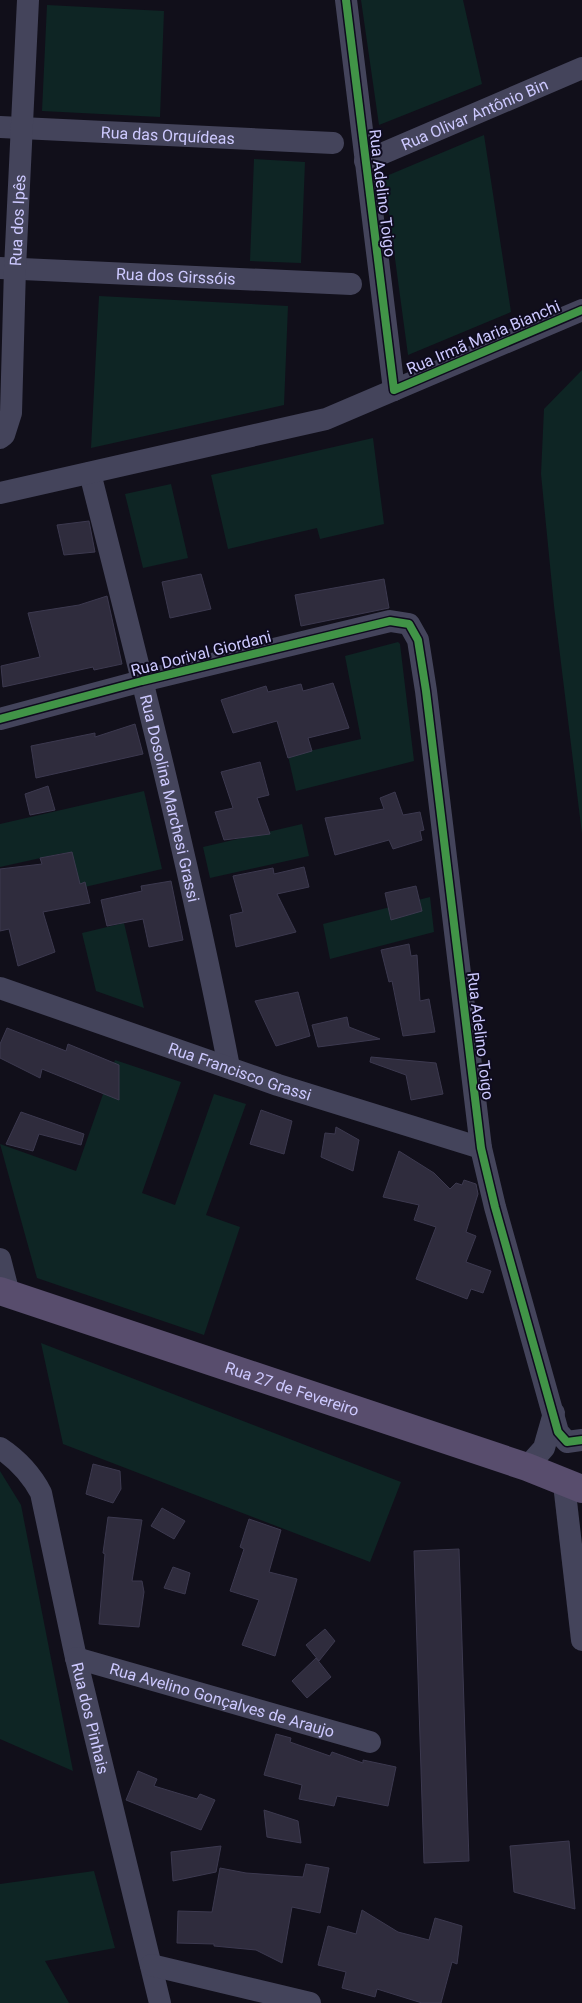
<svg xmlns="http://www.w3.org/2000/svg" width="582" height="2003" font-family="Roboto,sans-serif">
  <style>
    .green { fill: #0e2524 }
    .building { fill: #2f2c3d; stroke: #3c394f }
    .lines { fill: none; stroke-linecap: round; stroke-linejoin: round }
    .minor { stroke: #44445b; stroke-width: 22 }
    .major { stroke: #584d6d; stroke-width: 28 }
    .cycleway-casing { stroke: #0e0b1e; stroke-width: 11 }
    .cycleway { stroke: #419447; stroke-width: 8 }
    .labels { text-anchor: middle; stroke-width: 4; stroke-linejoin: round; paint-order: stroke }
    .street-label { font-size: 16px; fill: #cdc9ff; stroke: #0e0b1e }
  </style>
  <rect width="100%" height="100%" fill="#110f1a"/>
  <path class="green" d="M361,0H463L482,84L379,125Z
    M47,5L164,11L160,117L42,111Z
    M484,135L511,312L408,355L384,177Z
    M254,159L305,162L301,263L250,261Z
    M99,296L288,306L284,405L91,448Z
    M582,370V834L554,606L541,474L544,409Z
    M373,438L384,524L320,539L317,528L228,549L211,475Z
    M171,484L188,558L143,568L125,494Z
    M398,642L400,644L414,761L296,791L288,756L361,739L345,656Z
    M144,791L162,869L72,890L63,853L0,867V824Z
    M302,824L309,856L210,878L203,847Z
    M430,897L434,932L330,959L323,924Z
    M124,923L144,1008L96,991L82,933Z
    M115,1060L181,1082L142,1193L175,1205L214,1094L246,1104L206,1215L240,1227L204,1335L37,1278L0,1144L76,1171Z
    M41,1343L401,1482L370,1562L63,1444Z
    M0,1471L21,1505L73,1771L0,1739Z
    M94,1871L115,1948L45,1961L69,2003H0V1884Z"/>
  <path class="building" d="M89,521L95,552L64,555L57,525Z
    M201,574L211,609L170,618L162,582Z
    M384,579L389,608L301,626L295,595Z
    M107,596L122,664L94,670L93,667L3,687L1,666L40,657L28,613L79,605Z
    M333,683L349,728L308,738L312,751L288,758L277,721L233,733L221,700L266,686L268,692L301,684L303,691Z
    M135,724L143,754L36,778L31,746L95,733V737Z
    M260,762L269,795L257,798L270,834L224,840L215,812L233,808L221,772Z
    M48,786L55,810L30,815L25,794Z
    M395,792L403,815L420,812L424,830L420,831L422,840L393,849L389,840L335,855L325,818L384,809L380,798Z
    M72,852L80,884L85,882L90,903L43,912L55,952L18,966L9,929L0,931V869L42,864L40,858Z
    M304,867L309,887L277,894L296,932L236,947L230,915L243,912L233,876L273,868L274,874Z
    M171,881L183,940L149,947L143,919L107,926L101,900L142,891L141,886Z
    M416,886L422,911L391,920L385,893Z
    M409,944L411,956L417,955L420,1001L429,999L435,1032L403,1036L392,981L389,982L381,950Z
    M298,992L310,1036L276,1046L255,1001Z
    M347,1017L349,1027L380,1039L318,1047L312,1025Z
    M7,1028L66,1051L68,1044L119,1065V1100L42,1069L40,1078L0,1058V1044Z
    M371,1057L436,1063L443,1094L411,1100L406,1075L370,1062Z
    M261,1110L292,1121L284,1154L250,1144Z
    M21,1112L84,1134L81,1145L39,1134L33,1151L6,1144Z
    M336,1127L359,1140L353,1171L321,1157L325,1133L335,1134Z
    M399,1151L434,1173L450,1189L456,1183L462,1185L464,1180L476,1184L478,1194L466,1232L476,1236L466,1262L491,1271L483,1293L471,1289L467,1299L416,1279L436,1227L414,1220L419,1205L383,1197Z
    M93,1464L120,1471L121,1489L113,1503L86,1494Z
    M162,1508L185,1521L174,1539L151,1526Z
    M108,1517L142,1520L132,1581H142L144,1592L139,1627L99,1624L105,1554L103,1553Z
    M249,1519L281,1530L269,1572L297,1579L275,1656L242,1645L259,1600L230,1591L244,1549L240,1547Z
    M459,1549L469,1861L424,1863L414,1551Z
    M173,1567L190,1573L185,1594L164,1588Z
    M325,1629L335,1641L319,1661L306,1645Z
    M316,1658L331,1677L307,1698L292,1681Z
    M276,1734L291,1738L290,1742L330,1756L332,1752L363,1763V1760L396,1767L388,1806L337,1796L334,1806L299,1799L302,1785L264,1775Z
    M138,1771L157,1779L154,1786L197,1799L200,1794L215,1800L201,1830L126,1800Z
    M264,1810L298,1821L301,1843L267,1837Z
    M569,1841L575,1909L514,1892L510,1846Z
    M221,1846L216,1872L173,1881L171,1852Z
    M306,1864L329,1868L320,1913L292,1907L282,1963L256,1950L214,1946V1944L177,1943L178,1911L212,1912L220,1868L246,1873L303,1877Z
    M362,1910L398,1932L429,1940L435,1918L462,1926L457,1964L452,1962L441,2003H422L377,1989L375,1997L342,1988L346,1972L318,1965L328,1926L356,1934Z"/>
  <g class="lines">
    <g class="minor">
      <path d="M346,0L394,390"/>
      <path id="s1" d="M0,127L333,143"/>
      <path id="s2" d="M365,161L582,68"/>
      <path id="s3" d="M0,268L351,284"/>
      <path id="s4" d="M0,438L4,435L11,413L15,268L28,0"/>
      <path id="s5" d="M90,473C140,670 190,867 229,1067"/>
      <path d="M0,493L326,419L582,310"/>
      <path d="M0,719L142,681L390,621L409,624L418,640L426,691L481,1148L495,1207L558,1432L567,1442L582,1440"/>
      <path id="s6" d="M0,988L278,1085L481,1148"/>
      <path d="M0,1259L9,1294"/>
      <path id="s7" d="M0,1448C18,1460 31,1474 41,1493L76,1658L160,2003"/>
      <path d="M527,1467L544,1448L554,1413"/>
      <path d="M564,1484L582,1640"/>
      <path id="s8" d="M76,1658L370,1742"/>
      <path d="M151,1965L310,2003"/>
    </g>
    <path class="major" id="s9" d="M0,1291L527,1467L582,1489"/>
    <g class="cycleway-casing">
      <path id="cycleway" d="M346,0L394,390L582,310
        M0,719L142,681L390,621L409,624L418,640L426,691L481,1148L495,1207L558,1432L567,1442L582,1440"/>
    </g>
    <use href="#cycleway" class="cycleway"/>
  </g>
  <g class="labels">
    <g class="street-label">
      <text dy="6" stroke="none"><textPath href="#s2" startOffset="119">Rua Olivar Antônio Bin</textPath></text>
      <text dy="6" stroke="none"><textPath href="#s1" startOffset="168">Rua das Orquídeas</textPath></text>
      <text transform="translate(383 193) rotate(83)" y="6">Rua Adelino Toigo</text>
      <text dy="6" stroke="none"><textPath href="#s4" startOffset="221">Rua dos Ipês</textPath></text>
      <text dy="6" stroke="none"><textPath href="#s3" startOffset="176">Rua dos Girssóis</textPath></text>
      <text transform="translate(483 337) rotate(-23)" y="6">Rua Irmã Maria Bianchi</text>
      <text transform="translate(201 653) rotate(-14)" y="6">Rua Dorival Giordani</text>
      <text dy="6" stroke="none"><textPath href="#s5" startOffset="335">Rua Dosolina Marchesi Grassi</textPath></text>
      <text transform="translate(481 1036) rotate(83)" y="6">Rua Adelino Toigo</text>
      <text dy="6" stroke="none"><textPath href="#s6" startOffset="254">Rua Francisco Grassi</textPath></text>
      <text dy="6" stroke="none"><textPath href="#s9" startOffset="308">Rua 27 de Fevereiro</textPath></text>
      <text dy="6" stroke="none"><textPath href="#s8" startOffset="152">Rua Avelino Gonçalves de Araujo</textPath></text>
      <text dy="6" stroke="none"><textPath href="#s7" startOffset="292">Rua dos Pinhais</textPath></text>
    </g>
  </g>
</svg>
